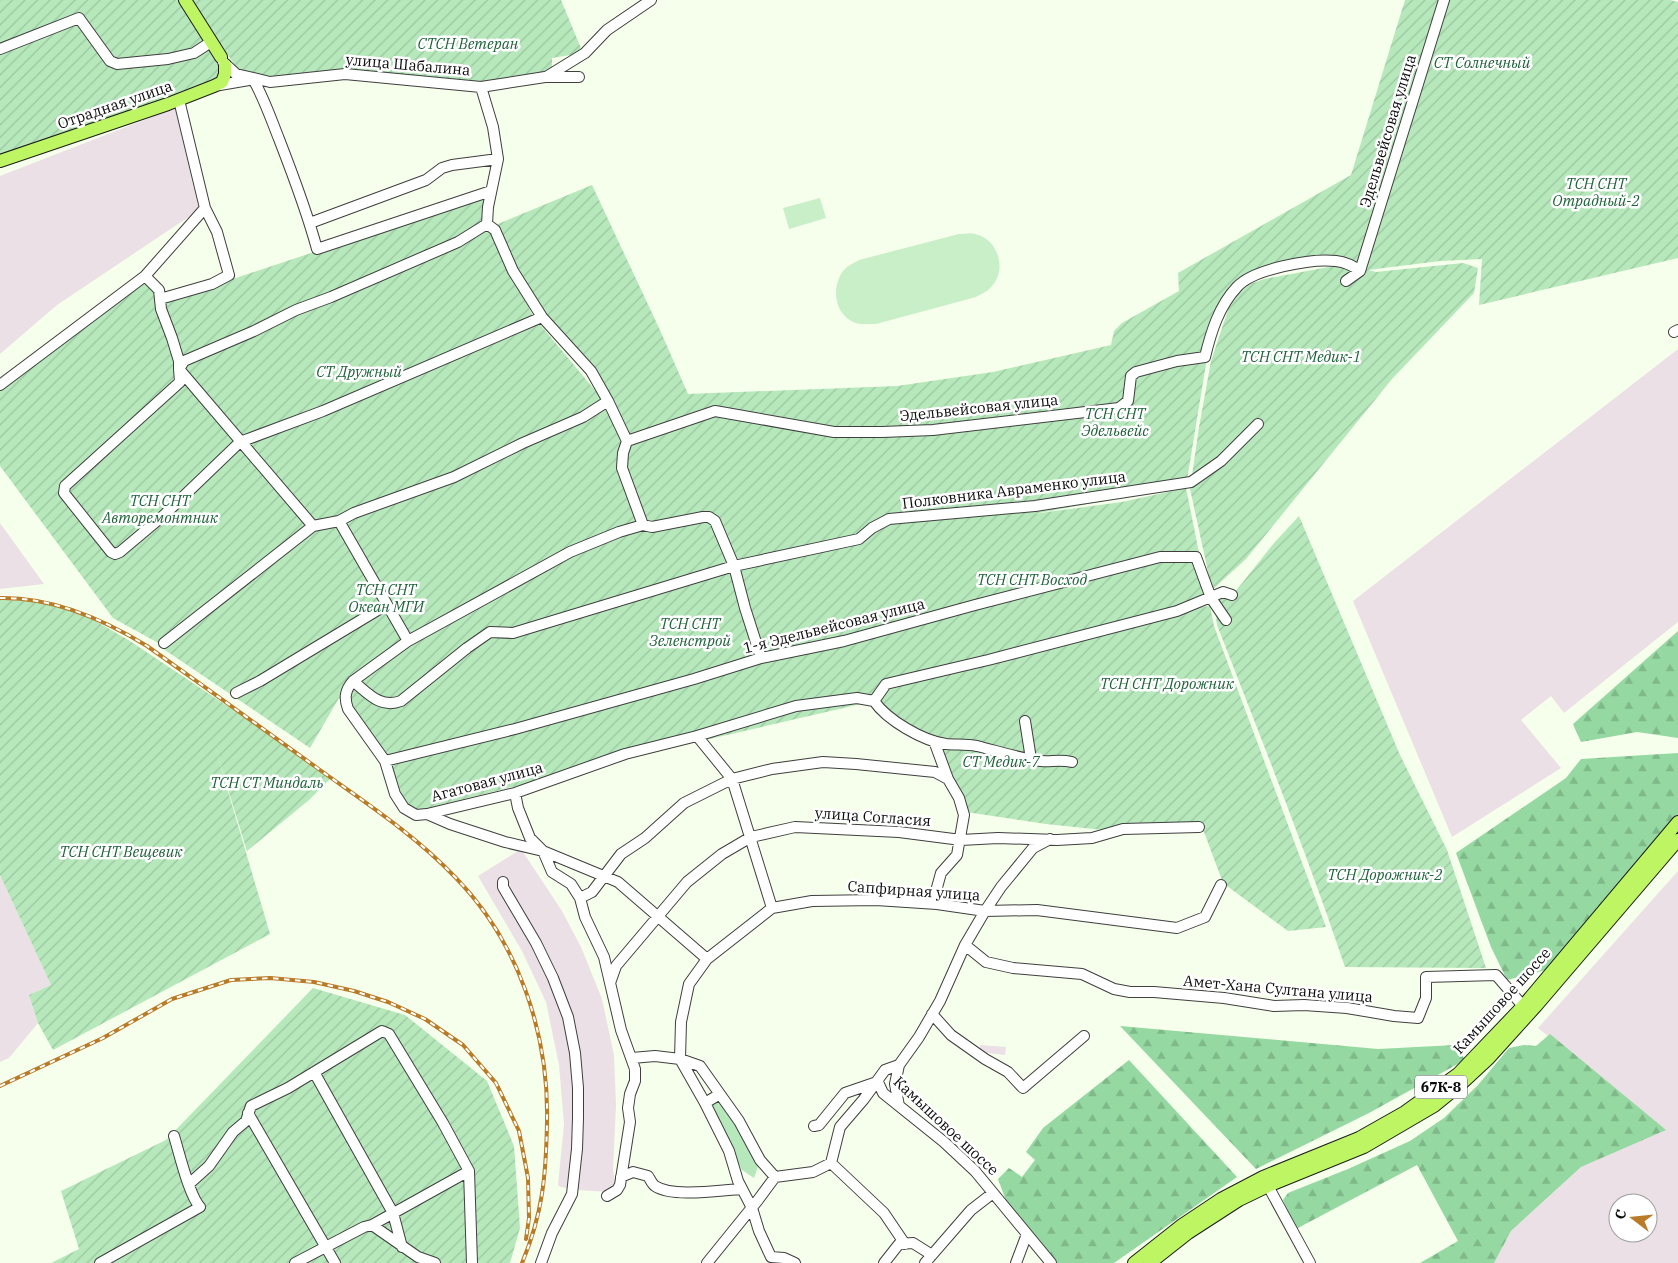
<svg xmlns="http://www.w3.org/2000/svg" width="1678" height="1263" font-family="'IBM Plex Serif',serif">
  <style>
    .industrial { fill: #ebe0e5; fill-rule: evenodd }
    .grass { fill: #b6e8bb }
    .forest { fill: url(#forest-firs) }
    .garden { fill: url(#garden-furrows) }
    .pitch { fill: #c8efc7 }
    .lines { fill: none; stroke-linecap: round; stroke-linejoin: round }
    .minor-casing { stroke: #3f3f3f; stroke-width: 12 }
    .major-casing { stroke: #1d1d1d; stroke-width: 14 }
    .minor { stroke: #fff; stroke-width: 10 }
    .major { stroke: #bef663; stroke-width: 12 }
    .rail-casing { stroke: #b97b27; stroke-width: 4 }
    .rail { stroke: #fff; stroke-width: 2; stroke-dasharray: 5.5; stroke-linecap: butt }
    .labels { text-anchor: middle; stroke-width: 5; stroke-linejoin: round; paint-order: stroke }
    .shield { fill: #fff; stroke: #555; stroke-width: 1 }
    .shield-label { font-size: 14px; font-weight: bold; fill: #0c0c0c }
    .park-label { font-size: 15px; font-style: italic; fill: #1e623a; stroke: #fff }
    .street-label { font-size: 15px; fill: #0c0c0c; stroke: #fff }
  </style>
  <defs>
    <pattern id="forest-firs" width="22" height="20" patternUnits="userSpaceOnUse" patternTransform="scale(1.25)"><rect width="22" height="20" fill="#95d8a1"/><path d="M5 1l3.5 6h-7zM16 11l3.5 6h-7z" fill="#7fb889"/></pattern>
    <pattern id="garden-furrows" width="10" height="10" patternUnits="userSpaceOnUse" patternTransform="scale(1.25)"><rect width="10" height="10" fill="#b6e8bb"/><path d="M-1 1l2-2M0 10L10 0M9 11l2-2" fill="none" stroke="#9bc6a0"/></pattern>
  </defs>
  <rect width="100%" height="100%" fill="#f6ffeb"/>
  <path class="industrial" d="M175,108L199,210L57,305L0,354V176Z
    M1678,349V622L1564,713L1551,696L1521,720L1561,768L1452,837L1353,601Z
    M0,523L44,584L0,589Z
    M521,849L562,911L581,947L602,999L614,1055L616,1105L613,1169L616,1189L608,1192L577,1190L561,1187L558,1185L564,1124L559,1065L546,1002L522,951L478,876Z
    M1678,871V1263H1494L1511,1231L1581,1167L1665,1130L1538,1028ZM1618,1203H1648V1233H1618Z
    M0,875L51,985L29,995L38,1023L9,1058L0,1062Z
    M980,1045L1006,1047L1005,1055L979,1052Z"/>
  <path class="grass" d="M719,1098L759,1164L754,1178L742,1170L710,1105Z"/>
  <path class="forest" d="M1678,631V738L1637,732L1581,742L1573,724Z
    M1678,753V818L1546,970L1507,980L1491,947L1456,853L1566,778L1581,759Z
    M1120,1026L1378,1049L1456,1045L1465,1060L1369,1113L1256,1169Z
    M1550,1034L1666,1130L1581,1167L1511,1231L1494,1263H1420L1458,1241L1417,1165L1296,1229L1283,1200L1288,1193L1348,1169L1410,1141L1444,1118L1478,1085L1509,1048L1524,1045L1536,1046Z
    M1129,1060L1237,1177L1114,1263H1056L1007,1203L998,1179L1009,1168L1022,1177L1035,1160L1026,1152L1043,1128Z"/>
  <path class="garden" d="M0,0H183L225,74L214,86L0,161Z
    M192,0H561L583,53L552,58V67L544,79L507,85L347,76L254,80L236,67Z
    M1405,0H1670L1678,2V258L1479,305L1482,259L1440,261L1368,270L1376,272L1463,263L1478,268L1474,293L1392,379L1246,559L1212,590L1190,489L1199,427L1211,361L1229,307L1242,287L1264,279L1334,266L1352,268L1335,263L1283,269L1229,286L1206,364L1186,486L1033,514L1122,502L1186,488L1209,602L1200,607L1210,606L1214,626L1326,927L1288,931L1223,883L1204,832L1103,830L1046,824L966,812L932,745L905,732L876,713L874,701L679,746L415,811C400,800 398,779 389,764C376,740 357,718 339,698L310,748L162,648L314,529L526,445L610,407L588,376L536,315L493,226L592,185L660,330L688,394L897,386L993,372L1111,345L1114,331L1122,323L1179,291L1178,273L1351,175Z
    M488,194V228L533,316L604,401C521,451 427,484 337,520L314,521L185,368L164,302Z
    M141,274L155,291L184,379L310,526L160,644L113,618L0,466V379Z
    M1299,516L1400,755L1447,850L1486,968L1345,967C1306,851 1261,738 1217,625L1214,599L1224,594L1231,597L1274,543Z
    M0,598H15L73,608L130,641L263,730L330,779L309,800L247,851L215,747L270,934L53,1050L38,1023L29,995L51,985L0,875Z
    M313,988L405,1015L487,1081L514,1146L520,1228L510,1263H51L79,1249L61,1191L166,1140Z"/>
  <path class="pitch" d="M820,198L826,218L789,229L783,208Z
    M959,234C964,234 971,233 975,234C999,239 1008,272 990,288C987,292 980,294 976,297L876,324C871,324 865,324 860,324C835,319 830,289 843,271C847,266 854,263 859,260Z"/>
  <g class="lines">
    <g class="minor-casing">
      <path id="minor" d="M0,49L79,18L110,61L117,64L168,59L194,53L211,42
        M223,62L236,74L270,82L345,74L481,87L545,77H579
        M546,77L585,53L607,30L651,0
        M253,79C264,98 271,119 279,139C293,175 307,212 317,249L491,191
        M214,86L249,80
        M481,87L493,127L498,159L488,207L487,224L495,230L513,271L542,317L591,371L608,401L627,441L715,411L834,432H882L933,430L1119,408L1128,401L1131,376L1136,372L1177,361L1205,357C1211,332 1219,306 1237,287C1253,269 1312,258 1336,261C1345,262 1352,265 1360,271
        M310,223L426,180L442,168L452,165L498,159
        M487,224L458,242L331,297L296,310L254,331L184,361L179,369L180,382L65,486L64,493L111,552L115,554L120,552L164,515L240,442L323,411L542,317
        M145,276L159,290L161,309L172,338L179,361V369L313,526L339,521L408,641
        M1346,281L1360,271L1444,0
        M160,299L212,284L229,275L217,232L205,208
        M1674,332L1678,330
        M0,385L145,276L205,208L179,100
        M627,441L623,453L622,468L643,525
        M339,521L354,513L454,477L523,443L583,417L608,401
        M164,643L313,526
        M761,658L745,608L734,566L715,521L709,517H703L652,527L643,525L619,532L570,552L408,641L353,681C345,690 344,698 348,709L385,761L395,794L404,808L416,815L427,814L515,793L625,754L697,736L796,706L857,698L874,701
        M353,681C368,693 380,709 401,701L467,648L490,632L513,633L734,566L859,539L872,528L889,519L1035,506L1191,482L1221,461L1258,424
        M236,693L260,681L386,605
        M874,701L886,684L988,660L1177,611L1223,592L1232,595
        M874,701C887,720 923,741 946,744C956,745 966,744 977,746C997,751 1021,759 1041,761C1052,762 1059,759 1072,762
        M1025,721L1031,759
        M697,736L732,779L772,908
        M934,741L948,779L959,798L964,815L957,855L941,873L936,891L937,904
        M385,761L515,729L694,679L761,658L844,641L975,605L1160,557H1196L1211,598L1226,620
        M515,793L518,808L530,838L543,851L552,872L571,884L580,898L585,917L604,957L621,1030L635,1069V1081L630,1094L628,1108L630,1122L620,1185L617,1190L607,1196
        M427,814L450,824L505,842L543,851L618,882L707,959
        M503,882V887L536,943L553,978L568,1017L575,1053L578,1088V1118L577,1149L572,1194L552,1233L541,1263
        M580,898L592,892L621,854L645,838L684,803L732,779L772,769L823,762L856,764L935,772L948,779
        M965,945L986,962L1013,968L1082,974L1114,989L1130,992H1154L1224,998L1274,1006L1304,1005L1347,1008L1394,1016L1418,1018L1426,998V977L1496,975L1523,1006
        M610,983L616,966L687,882L722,854L751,837L795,827L899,832L961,840L998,838L1057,840L1092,838L1123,829L1199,827
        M932,1014L951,1035L985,1059L1008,1072L1023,1088L1084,1036
        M632,1058L655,1056L680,1059L700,1066L739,1121L760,1160L775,1177L813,1172L831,1163L840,1127L864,1099L885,1070L899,1065L919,1037L940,1001L965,945L985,911L1001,887L1033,848L1050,839
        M314,1072L393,1213L402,1247
        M878,1082L883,1093L944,1142L975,1171L1051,1263
        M720,1094L705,1103L729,1151L738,1181L752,1208L759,1231L771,1257L784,1258L795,1263
        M705,1103L680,1059L681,1022L689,984L707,959L772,908L812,901L876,900L937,904L985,911L1037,910L1177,928L1205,917L1221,885
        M899,1106L895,1084L899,1065
        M248,1113L335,1263
        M814,1126L819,1125L845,1093L877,1082
        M831,1163L884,1213L905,1244
        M621,1177L633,1172L648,1176C650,1179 652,1184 655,1186C673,1198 721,1190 742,1189
        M189,1184L209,1166L233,1132L246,1121L251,1106L288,1088L382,1031L389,1034L443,1123L469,1171L472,1263
        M1268,1186L1310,1263
        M372,1225L469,1171
        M100,1263L200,1207C189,1196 179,1152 174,1136
        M295,1263L364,1227L372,1225L418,1257L435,1263
        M707,1263L758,1200L775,1177
        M884,1263L899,1244L913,1243L932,1255
        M925,1263L971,1210L993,1193
        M1016,1263L1027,1234"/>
    </g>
    <g class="major-casing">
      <path id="major" d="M185,0L221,57
        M0,161L168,104L214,86L222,82L225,74V65
        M1134,1263L1182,1225L1221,1199L1263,1177L1359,1138L1405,1112L1458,1074L1523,1006L1678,822
        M1150,1263L1188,1233L1239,1200L1268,1186L1364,1147L1434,1106L1461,1084L1489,1058L1536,1006L1678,840"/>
    </g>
    <use href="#minor" class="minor"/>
    <use href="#major" class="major"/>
    <g class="rail-casing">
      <path id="rail" d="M0,598C52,597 103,619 147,646C205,687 262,728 320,770C366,803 415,835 455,877C518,941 549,1033 547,1122C546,1175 543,1213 522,1263
        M0,1086L103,1038L172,999L231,980L270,978L314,982L354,991L388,1002L425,1019L463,1045L496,1083L519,1131L528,1178L529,1218L526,1239"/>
    </g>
    <use href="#rail" class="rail"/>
  </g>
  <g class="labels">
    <rect class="shield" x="1415" y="1075.5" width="52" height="23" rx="4"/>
    <g class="shield-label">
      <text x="1441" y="1092">67К-8</text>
    </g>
    <g class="park-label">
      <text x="468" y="49">СТСН Ветеран</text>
      <text x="1482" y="68">СТ Солнечный</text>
      <text x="1596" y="189">ТСН СНТ<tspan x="1596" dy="17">Отрадный-2</tspan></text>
      <text x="1301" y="362">ТСН СНТ Медик-1</text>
      <text x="359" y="377">СТ Дружный</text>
      <text x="1115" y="419">ТСН СНТ<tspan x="1115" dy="17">Эдельвейс</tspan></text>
      <text x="160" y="506">ТСН СНТ<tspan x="160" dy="17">Авторемонтник</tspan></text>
      <text x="1032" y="585">ТСН СНТ Восход</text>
      <text x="386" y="595">ТСН СНТ<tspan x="386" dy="17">Океан МГИ</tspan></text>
      <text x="690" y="629">ТСН СНТ<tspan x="690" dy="17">Зеленстрой</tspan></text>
      <text x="1167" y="689">ТСН СНТ Дорожник</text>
      <text x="1001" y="767">СТ Медик-7</text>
      <text x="267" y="788">ТСН СТ Миндаль</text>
      <text x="121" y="857">ТСН СНТ Вещевик</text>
      <text x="1385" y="880">ТСН Дорожник-2</text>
    </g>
    <g class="street-label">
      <text transform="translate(408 65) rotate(5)" y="5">улица Шабалина</text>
      <text transform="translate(115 105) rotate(-19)" y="5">Отрадная улица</text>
      <text transform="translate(1388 131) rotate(-73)" y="5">Эдельвейсовая улица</text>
      <text transform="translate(979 408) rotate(-6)" y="5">Эдельвейсовая улица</text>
      <text transform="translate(1014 490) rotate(-7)" y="5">Полковника Авраменко улица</text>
      <text transform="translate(834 626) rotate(-14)" y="5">1-я Эдельвейсовая улица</text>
      <text transform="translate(487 782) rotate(-15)" y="5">Агатовая улица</text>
      <text transform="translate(873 817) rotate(4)" y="5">улица Согласия</text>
      <text transform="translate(914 891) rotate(4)" y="5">Сапфирная улица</text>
      <text transform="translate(1278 989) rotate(5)" y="5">Амет-Хана Султана улица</text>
      <text transform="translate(1502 1001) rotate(-48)" y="5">Камышовое шоссе</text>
      <text transform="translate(946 1126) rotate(43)" y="5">Камышовое шоссе</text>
    </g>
  </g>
  <g transform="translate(1633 1218) rotate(286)"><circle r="24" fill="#ffffff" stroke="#9e9e9e"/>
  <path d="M0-4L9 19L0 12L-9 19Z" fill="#b97b27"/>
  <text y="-8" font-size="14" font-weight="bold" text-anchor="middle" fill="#0c0c0c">С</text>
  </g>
</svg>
